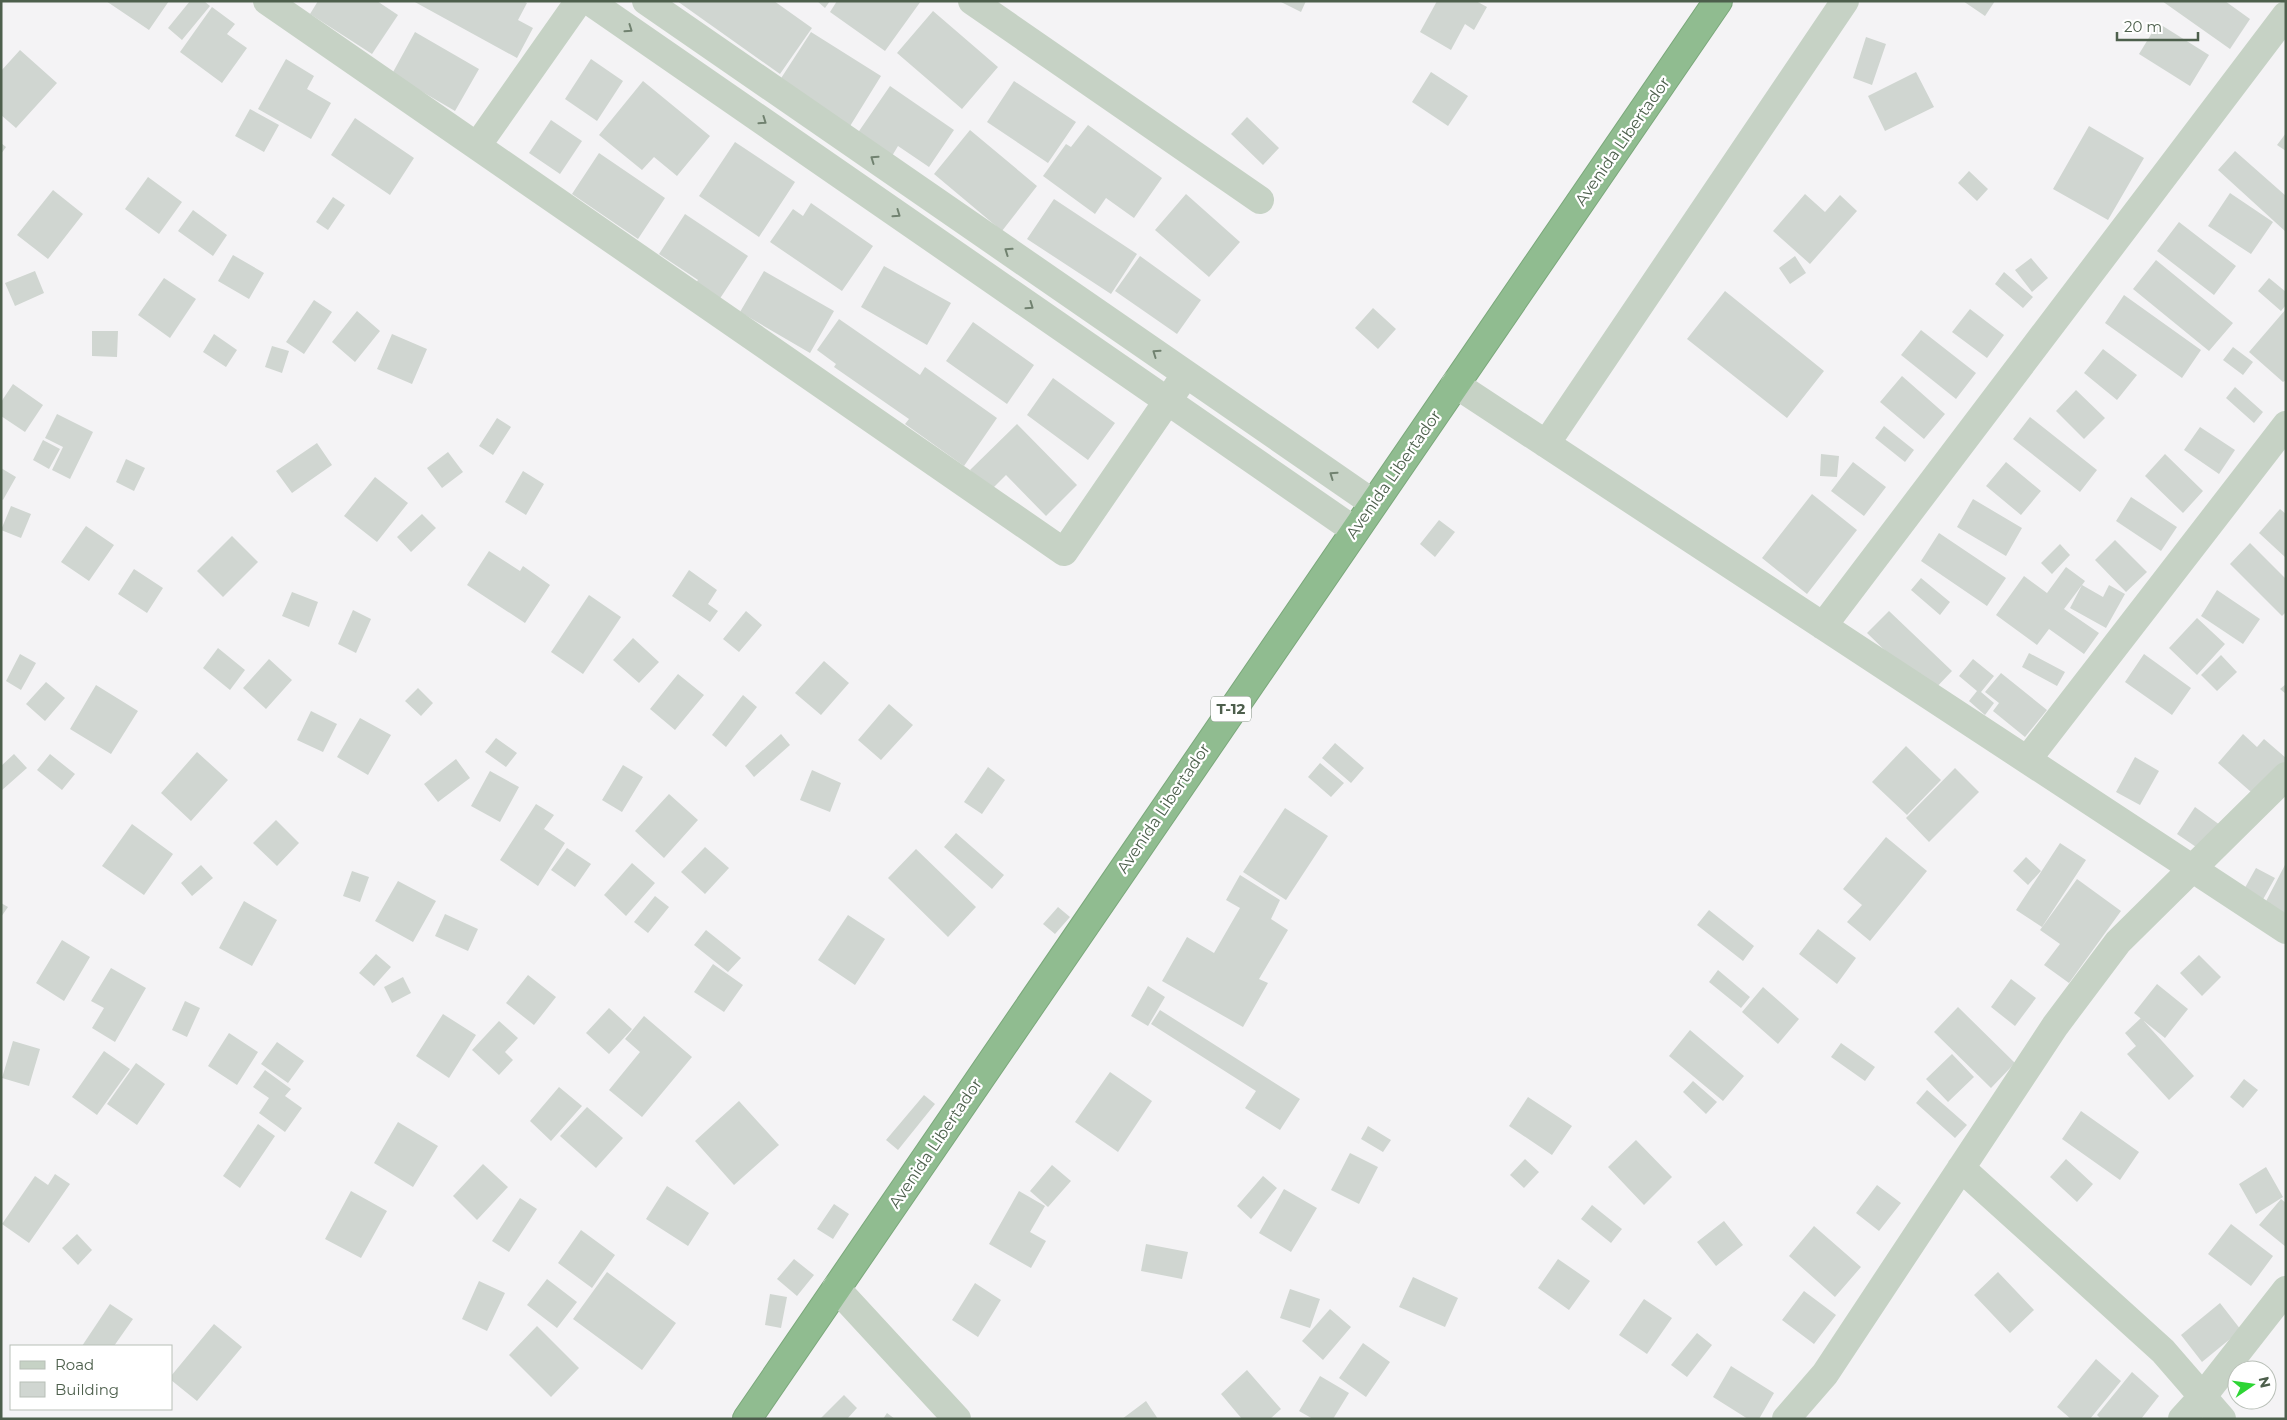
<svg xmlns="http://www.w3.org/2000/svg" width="2287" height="1420" font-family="Montserrat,sans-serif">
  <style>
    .building { fill: #d0d6d1 }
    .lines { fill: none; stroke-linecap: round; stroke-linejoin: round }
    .highway-casing { stroke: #7ba87b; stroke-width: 30 }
    .minor { stroke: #c6d2c5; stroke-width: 28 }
    .highway { stroke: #90bc90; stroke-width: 28 }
    .oneway { stroke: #718270 }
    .labels { text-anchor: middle; stroke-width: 4.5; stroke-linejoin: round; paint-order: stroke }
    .shield { fill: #fff; stroke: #828f82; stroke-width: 1 }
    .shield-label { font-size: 15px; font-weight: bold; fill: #4d5f4c }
    .street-label { font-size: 16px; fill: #4d5f4c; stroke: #fff }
  </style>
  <rect width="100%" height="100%" fill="#f4f3f5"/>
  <path class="building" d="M106,1H169L149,30Z
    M190,1H204L210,6L182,40L168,28Z
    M318,1H377L398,15L372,54L310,14Z
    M413,1H523L527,3L518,20L533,28L517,58Z
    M677,1H774L812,28L780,74Z
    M817,1H830L825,8Z
    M837,1H921L885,51L830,12Z
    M1279,1H1306L1301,12Z
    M1437,1H1476L1487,7L1474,30L1465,24L1451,50L1420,32Z
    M1963,1H1995L1985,16Z
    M2162,1H2225L2250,19L2230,49Z
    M212,7L235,24L227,34L247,48L222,83L180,52Z
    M933,11L998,67L962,109L897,53Z
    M2158,23L2209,55L2190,86L2139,54Z
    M415,32L479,69L455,111L392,74Z
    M811,32L881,76L847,131L776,86Z
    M1866,37L1886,44L1872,85L1853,78Z
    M20,50L57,83L16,128L1,115V71Z
    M286,59L314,76L307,89L331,103L311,139L258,109Z
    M591,59L623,81L597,121L565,99Z
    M1431,72L1468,96L1448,126L1412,102Z
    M1916,72L1934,107L1885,131L1868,96Z
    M643,81L710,136L677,176L654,157L642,170L599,135Z
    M1014,81L1076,122L1048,163L987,122Z
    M890,86L954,130L929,167L898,146L889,161L855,137Z
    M250,109L279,125L264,152L235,136Z
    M1247,117L1279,148L1263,165L1231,134Z
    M355,118L414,158L390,195L331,155Z
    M551,120L582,141L560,174L529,153Z
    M1088,125L1162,178L1134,218L1106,198L1095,214L1043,176L1066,144L1071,147Z
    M2089,126L2144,158L2108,220L2053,189Z
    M970,130L1037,186L1002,231L934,174Z
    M2286,133V151L2277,145Z
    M735,142L795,182L759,237L699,196Z
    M1,143L6,147L1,154Z
    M2235,151L2286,196V232L2218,170Z
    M599,153L665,198L638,239L572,194Z
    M1969,171L1988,189L1977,201L1958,183Z
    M148,177L182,202L159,234L125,209Z
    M53,190L83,214L48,259L17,235Z
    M2230,193L2273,222L2251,254L2208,226Z
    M1186,194L1240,242L1209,277L1155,230Z
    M1805,194L1825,212L1840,195L1857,211L1810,264L1773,231Z
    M333,197L345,205L328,230L316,222Z
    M1054,199L1137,254L1111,294L1027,239Z
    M811,203L873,246L842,291L770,242L793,209L803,216Z
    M193,210L227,235L213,256L178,231Z
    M685,214L748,256L717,303L693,287L698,280L659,254Z
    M2179,222L2236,266L2214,295L2157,251Z
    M233,255L264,273L249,299L218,281Z
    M1140,256L1201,300L1177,334L1115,291Z
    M1795,256L1806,273L1790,284L1779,268Z
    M2031,258L2048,278L2032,292L2015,270Z
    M2156,260L2233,323L2209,351L2133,289Z
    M884,266L951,303L927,345L861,307Z
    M35,271L44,293L15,306L5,283Z
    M764,271L834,311L810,353L740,312Z
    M2004,272L2033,297L2023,308L1995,284Z
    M164,278L196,299L170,338L138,315Z
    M2269,278L2286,292V305L2281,311L2258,291Z
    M1725,291L1824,371L1787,418L1687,339Z
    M2124,295L2201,350L2182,378L2105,323Z
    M314,300L332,312L304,354L286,342Z
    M1373,308L1396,329L1378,349L1355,328Z
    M1970,309L2004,335L1987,358L1952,332Z
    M2286,309V380L2283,382L2249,352Z
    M357,311L380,331L355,362L332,342Z
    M839,319L920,375L925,367L997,418L964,466L905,424L909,419L834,367L836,364L817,350Z
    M973,322L1034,365L1007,404L946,361Z
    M1921,330L1976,373L1956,399L1901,355Z
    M92,331H118L117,357L92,356Z
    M214,334L237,350L226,367L203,352Z
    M392,334L427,349L412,384L377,369Z
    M272,346L289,351L282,373L265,367Z
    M2233,347L2253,362L2243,375L2223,360Z
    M2103,349L2137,375L2117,400L2084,373Z
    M1902,376L1945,414L1924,439L1880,402Z
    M1053,378L1115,423L1088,460L1027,415Z
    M13,384L43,405L25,432L1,416V402Z
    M2235,387L2263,412L2254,423L2226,398Z
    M2076,390L2105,418L2084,439L2056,411Z
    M57,414L93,432L70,479L52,470L63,447L45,438Z
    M2030,417L2097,470L2080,492L2013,439Z
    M497,418L511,427L493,455L479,446Z
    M1017,424L1077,485L1046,516L1006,475L990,491L970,470Z
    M1884,426L1914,450L1905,462L1875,438Z
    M2200,427L2235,450L2219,474L2184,450Z
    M43,440L60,449L49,469L33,460Z
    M317,443L332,465L292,493L276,471Z
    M448,452L463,472L442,488L427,468Z
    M1821,454L1839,456L1837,477L1820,476Z
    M2165,454L2203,491L2183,513L2145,476Z
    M126,459L145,468L134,491L116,482Z
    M1853,462L1886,487L1864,516L1831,491Z
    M2006,462L2041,491L2021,515L1986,486Z
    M1,468L16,477L3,500L1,499Z
    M523,471L544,484L526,515L505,502Z
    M375,477L408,503L377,542L344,516Z
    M1812,494L1857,530L1807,594L1762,558Z
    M2131,497L2177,527L2161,551L2116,521Z
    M1973,499L2022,528L2006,556L1957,527Z
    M11,506L31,514L21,538L1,530Z
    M2280,509L2286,514V558L2259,533Z
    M422,514L436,528L411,552L397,537Z
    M1439,520L1455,532L1435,557L1420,544Z
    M86,526L114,545L89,581L61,562Z
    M1939,533L2006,578L1987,606L1921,561Z
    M232,536L258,562L223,597L197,571Z
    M2115,540L2147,572L2126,592L2095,560Z
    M2250,543L2286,579V612L2282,616L2230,564Z
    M2060,544L2070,555L2052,574L2041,563Z
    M489,551L520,571L523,566L550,585L525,623L467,585Z
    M2066,567L2085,581L2064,609L2099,633L2084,654L2049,629L2037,645L1996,615L2024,576L2047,593Z
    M134,569L163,588L147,613L118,594Z
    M689,570L717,590L708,604L718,611L710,622L672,596Z
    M1921,578L1950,602L1940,615L1911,590Z
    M2082,585L2103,597L2109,585L2125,594L2106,628L2070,608Z
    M2217,590L2260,619L2243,644L2201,616Z
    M292,592L318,602L309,627L282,616Z
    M589,595L621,617L583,674L551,652Z
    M353,610L371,619L356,653L338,644Z
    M746,611L762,625L739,652L723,639Z
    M1889,611L1952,671L1930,694L1867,633Z
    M2197,618L2225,644L2197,675L2169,648Z
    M633,638L659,662L639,683L613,660Z
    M218,648L245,670L230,690L203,668Z
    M2029,653L2065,672L2057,686L2022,667Z
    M20,654L36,663L21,690L6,681Z
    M2144,654L2191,688L2172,715L2125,682Z
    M2221,655L2237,672L2217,691L2201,675Z
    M269,659L292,680L266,709L243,688Z
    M1973,659L1994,676L1981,692L1994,703L1985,715L1969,701L1977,691L1959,676Z
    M824,661L849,683L821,715L795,693Z
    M2001,673L2047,710L2025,737L1993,711L1999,703L1985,692Z
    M678,674L704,695L675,730L650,709Z
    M46,682L65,698L45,721L26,704Z
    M2286,684V694L2280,689Z
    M96,685L138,711L111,754L70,729Z
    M418,688L433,703L421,716L405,701Z
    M743,695L757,707L726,747L712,735Z
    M889,704L913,725L881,760L858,740Z
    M311,711L337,724L323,752L297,740Z
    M360,718L391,735L368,775L337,757Z
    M781,734L790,745L754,777L745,766Z
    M2243,734L2257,747L2264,739L2286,758V769L2259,799L2218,763Z
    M496,738L517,753L506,767L485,752Z
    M1335,743L1364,768L1351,783L1322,758Z
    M1906,746L1941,780L1907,815L1872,782Z
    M197,752L228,780L191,821L161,793Z
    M14,754L27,768L1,791V766Z
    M50,754L75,774L62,790L37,770Z
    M2135,757L2159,771L2140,805L2116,792Z
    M456,759L470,778L438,802L424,784Z
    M1320,763L1344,783L1331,797L1308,777Z
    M623,765L643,777L622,812L602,800Z
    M988,767L1005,780L982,814L964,802Z
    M1955,768L1979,792L1929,842L1906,818Z
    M812,770L841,783L830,812L800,800Z
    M490,771L519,787L500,822L471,806Z
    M669,794L698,820L664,858L635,831Z
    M536,804L554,815L544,829L565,843L538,886L500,860Z
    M2195,807L2220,825L2202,851L2177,834Z
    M1285,808L1328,836L1286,900L1243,872Z
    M276,820L299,843L277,866L253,843Z
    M132,824L173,854L144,895L102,866Z
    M956,833L1004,875L992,889L944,847Z
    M1886,837L1927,871L1870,941L1847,922L1862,905L1843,889Z
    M2060,843L2086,860L2042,927L2016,910Z
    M705,847L729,868L705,894L681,872Z
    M567,848L591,864L575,887L551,870Z
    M916,849L976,907L948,937L888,878Z
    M2026,857L2041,871L2028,885L2013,871Z
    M632,863L655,883L626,916L604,895Z
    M2286,863V922L2262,909Z
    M201,865L213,878L192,896L181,883Z
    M2256,868L2275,878L2261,903L2242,893Z
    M352,871L369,877L360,902L343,896Z
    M1240,875L1280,900L1271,919L1288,930L1259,979L1268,983L1243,1027L1162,981L1187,937L1214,953L1240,908L1226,900Z
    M2077,879L2121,911L2069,983L2044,965L2060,944L2040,930Z
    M398,881L436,901L413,942L375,921Z
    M655,896L669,907L648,933L634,922Z
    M244,901L277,920L252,966L219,948Z
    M1,903L8,907L1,917Z
    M1058,907L1070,917L1055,934L1043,924Z
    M1709,910L1754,946L1743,961L1697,925Z
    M445,914L478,929L468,951L435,936Z
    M848,915L885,939L855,985L818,960Z
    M1818,929L1856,958L1837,984L1799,954Z
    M706,930L741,958L728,972L694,945Z
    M62,940L90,957L64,1001L36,983Z
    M376,954L391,967L374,986L359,973Z
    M2199,955L2221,977L2202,996L2180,973Z
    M713,964L743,985L724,1012L694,992Z
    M111,968L146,988L115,1042L92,1028L104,1008L91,1001Z
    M1718,970L1750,997L1741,1008L1709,982Z
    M528,975L556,997L534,1025L506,1003Z
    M403,977L411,993L392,1003L384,987Z
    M2011,979L2036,998L2015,1026L1991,1007Z
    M2157,984L2188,1009L2165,1038L2134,1013Z
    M1148,986L1165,997L1148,1026L1131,1016Z
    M1763,987L1799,1019L1778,1044L1742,1012Z
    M185,1001L200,1008L187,1037L172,1030Z
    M1958,1007L2015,1063L1991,1088L1934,1032Z
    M609,1008L632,1029L609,1054L586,1033Z
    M1160,1010L1300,1099L1280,1130L1245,1108L1256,1091L1151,1024Z
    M443,1014L476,1035L449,1078L416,1056Z
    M644,1016L692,1057L642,1117L609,1090L640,1052L625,1039Z
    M2141,1018L2194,1076L2169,1100L2127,1054L2136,1046L2125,1033Z
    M499,1021L518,1038L505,1052L513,1060L499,1075L472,1050Z
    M1690,1030L1744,1076L1723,1101L1669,1056Z
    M229,1033L258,1052L237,1085L208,1066Z
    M13,1041L40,1049L29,1086L2,1078Z
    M277,1042L304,1061L288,1083L261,1064Z
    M1841,1043L1875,1067L1865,1081L1831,1057Z
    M104,1051L130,1069L97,1115L72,1097Z
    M1952,1054L1974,1077L1948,1102L1926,1079Z
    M136,1063L165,1084L137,1125L107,1104Z
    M265,1070L291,1089L285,1096L302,1108L285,1132L259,1113L269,1098L253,1087Z
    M1110,1072L1152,1101L1118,1152L1075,1122Z
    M2244,1079L2258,1090L2243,1108L2230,1097Z
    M1693,1081L1717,1102L1706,1114L1683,1092Z
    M559,1087L582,1106L551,1141L530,1121Z
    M1927,1090L1967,1125L1955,1138L1916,1103Z
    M924,1095L935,1104L898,1150L886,1140Z
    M1528,1097L1572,1126L1552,1155L1509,1126Z
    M739,1101L779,1145L734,1185L695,1141Z
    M587,1107L623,1138L596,1168L560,1136Z
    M2081,1111L2139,1152L2120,1180L2062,1139Z
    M398,1122L438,1146L413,1187L374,1163Z
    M258,1124L275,1136L240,1188L223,1176Z
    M1368,1126L1391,1140L1383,1152L1361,1139Z
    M1636,1140L1672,1177L1644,1205L1608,1167Z
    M1350,1153L1378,1167L1359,1204L1331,1190Z
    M1525,1159L1539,1172L1524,1188L1510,1175Z
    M2066,1159L2093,1184L2077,1202L2050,1177Z
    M483,1164L508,1187L477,1220L453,1196Z
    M1052,1165L1071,1181L1048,1207L1030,1191Z
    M2266,1167L2283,1197L2256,1214L2239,1184Z
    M55,1174L70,1184L29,1243L2,1224L35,1176L48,1185Z
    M1263,1176L1277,1188L1251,1219L1237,1206Z
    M1877,1185L1901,1203L1879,1231L1856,1213Z
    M667,1186L709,1213L688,1246L646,1219Z
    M1284,1189L1317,1208L1291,1252L1259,1233Z
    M351,1191L387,1211L361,1258L325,1239Z
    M1019,1191L1045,1206L1030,1232L1046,1241L1031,1268L989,1244Z
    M520,1198L537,1209L509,1252L492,1241Z
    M2281,1199L2286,1203V1247L2259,1225Z
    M834,1204L849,1214L833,1239L817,1229Z
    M1592,1205L1622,1229L1611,1243L1581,1219Z
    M1724,1221L1743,1245L1716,1266L1697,1242Z
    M2231,1224L2273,1256L2251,1286L2208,1254Z
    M1814,1226L1861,1267L1835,1297L1789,1256Z
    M581,1230L615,1255L592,1288L558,1263Z
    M77,1234L92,1250L78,1265L62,1248Z
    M1146,1244L1188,1252L1182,1279L1141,1271Z
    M794,1259L814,1275L797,1296L777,1279Z
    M1558,1259L1590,1281L1569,1310L1538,1288Z
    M607,1272L676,1323L642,1370L573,1319Z
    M1998,1272L2034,1310L2010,1333L1974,1295Z
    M1413,1277L1458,1298L1445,1327L1399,1307Z
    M547,1279L577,1302L557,1328L527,1305Z
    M479,1281L505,1293L487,1331L462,1319Z
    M975,1283L1001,1300L978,1337L952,1320Z
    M1290,1289L1320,1299L1310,1328L1280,1318Z
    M1804,1291L1836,1315L1814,1344L1782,1320Z
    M770,1294L787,1297L781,1328L765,1325Z
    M1644,1299L1672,1318L1647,1354L1619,1335Z
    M2220,1303L2241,1330L2202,1362L2181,1335Z
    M110,1304L133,1319L114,1346H82Z
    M1330,1309L1351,1327L1323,1360L1302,1341Z
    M214,1324L242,1347L197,1401L171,1380V1376Z
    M537,1326L579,1368L551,1397L509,1355Z
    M1697,1333L1712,1345L1687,1377L1671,1365Z
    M1363,1343L1390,1362L1366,1397L1339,1378Z
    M2096,1359L2121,1381L2090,1419H2071L2057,1407Z
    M1731,1366L1774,1393L1759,1419H1748L1713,1397Z
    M1247,1370L1281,1409L1270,1419H1242L1221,1394Z
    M2132,1372L2159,1396L2141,1419H2101L2097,1415Z
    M1320,1376L1349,1393L1333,1419H1313L1299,1411Z
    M844,1395L857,1408L847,1419H820Z
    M1146,1401L1158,1419H1122Z
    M887,1413L895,1419H883Z"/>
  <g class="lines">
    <g class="highway-casing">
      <path id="highway" d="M747,1419L1718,1"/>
    </g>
    <path class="minor" d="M267,1L1064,552L1186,374
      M589,1L1354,530
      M646,1L1373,503
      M972,1L1260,200
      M477,146L579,1
      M1455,384L2286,930
      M1546,444L1845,1
      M1823,626L2286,15
      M2027,760L2286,425
      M1961,1168L2163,1351L2222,1419
      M836,1288L957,1419
      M1786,1419L1825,1374L2055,1026L2118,942L2286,776
      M2182,1419L2203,1396L2286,1290"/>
    <use href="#highway" class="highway"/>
  </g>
  <defs><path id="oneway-chevron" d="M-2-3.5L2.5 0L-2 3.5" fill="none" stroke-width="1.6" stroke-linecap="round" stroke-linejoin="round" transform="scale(1.25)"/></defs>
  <g class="oneway">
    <use href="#oneway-chevron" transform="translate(629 29) rotate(35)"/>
    <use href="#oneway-chevron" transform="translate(763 121) rotate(35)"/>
    <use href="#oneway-chevron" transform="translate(874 159) rotate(-145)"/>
    <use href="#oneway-chevron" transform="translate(897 214) rotate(35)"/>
    <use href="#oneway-chevron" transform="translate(1008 251) rotate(-145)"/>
    <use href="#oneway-chevron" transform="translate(1030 306) rotate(35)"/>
    <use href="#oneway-chevron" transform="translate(1156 353) rotate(-145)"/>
    <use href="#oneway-chevron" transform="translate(1333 475) rotate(-145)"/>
  </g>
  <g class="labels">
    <rect class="shield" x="1211" y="696.5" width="40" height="25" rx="4"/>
    <g class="shield-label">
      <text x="1231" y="714">T-12</text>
    </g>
    <g class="street-label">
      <text transform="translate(1622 141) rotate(-55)" y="6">Avenida Libertador</text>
      <text transform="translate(1393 474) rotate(-55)" y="6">Avenida Libertador</text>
      <text transform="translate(1163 808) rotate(-56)" y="6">Avenida Libertador</text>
      <text transform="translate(935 1143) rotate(-56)" y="6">Avenida Libertador</text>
    </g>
  </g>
  <rect width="2287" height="1420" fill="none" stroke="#4d5f4c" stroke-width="5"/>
  <rect x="10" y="1345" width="162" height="65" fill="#ffffff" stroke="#b8bfb7"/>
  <rect x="20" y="1361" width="25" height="8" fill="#c6d2c5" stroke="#b8bfb7"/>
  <text x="55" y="1370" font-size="15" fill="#4d5f4c">Road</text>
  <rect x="20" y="1382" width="25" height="15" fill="#d0d6d1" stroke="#b8bfb7"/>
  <text x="55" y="1395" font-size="15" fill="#4d5f4c">Building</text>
  <g transform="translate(2252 1385) rotate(77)"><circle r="24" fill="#ffffff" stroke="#b8bfb7"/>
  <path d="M0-4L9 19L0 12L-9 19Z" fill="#2dd534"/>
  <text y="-8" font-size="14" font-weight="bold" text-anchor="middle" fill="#4d5f4c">N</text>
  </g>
  <path d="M2117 32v8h81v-8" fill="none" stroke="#4d5f4c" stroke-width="2.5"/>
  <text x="2124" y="32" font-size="15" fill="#4d5f4c" stroke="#ffffff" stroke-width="4" paint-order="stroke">20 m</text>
</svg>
